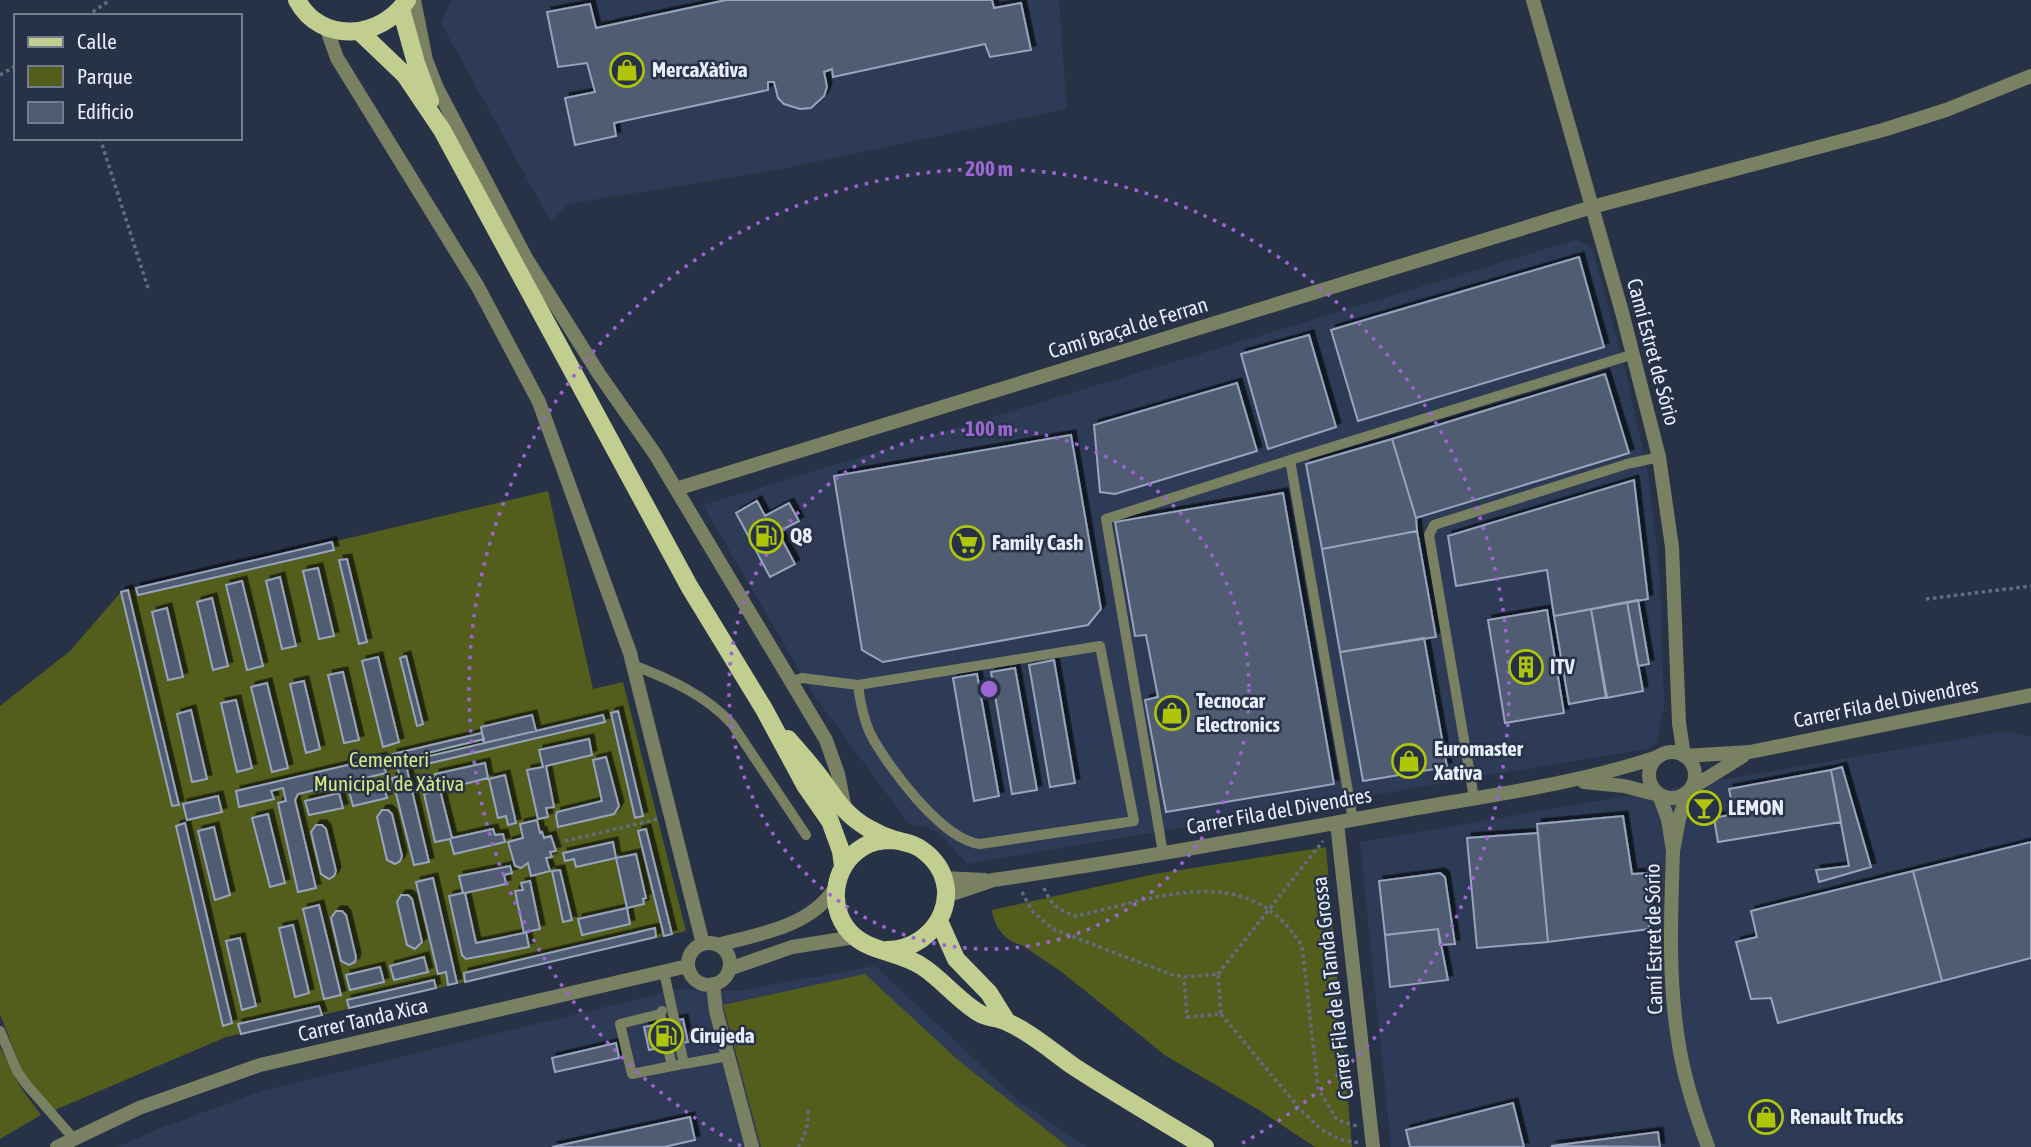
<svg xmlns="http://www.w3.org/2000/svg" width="2031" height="1147" font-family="'Asap Condensed',sans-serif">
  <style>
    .built { fill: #2e3b56 }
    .green { fill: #535e1d }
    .building { fill: #505b72; stroke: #97a4bd; stroke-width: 2; filter: url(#shadow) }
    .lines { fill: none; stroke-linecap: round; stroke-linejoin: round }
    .path { stroke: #636c7f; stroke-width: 3.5; stroke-dasharray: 3.5 3.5; stroke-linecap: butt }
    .service { stroke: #7a8062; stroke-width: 10 }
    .minor { stroke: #7a8062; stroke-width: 14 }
    .primary { stroke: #c1ce8f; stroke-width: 18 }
    .ring { fill: none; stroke: #9b66d1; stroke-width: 3.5; stroke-dasharray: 3.5 7 }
    .labels { text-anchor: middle; stroke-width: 5; stroke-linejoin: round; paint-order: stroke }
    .poi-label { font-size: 21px; font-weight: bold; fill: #e6edfb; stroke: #283247; text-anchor: start }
    .street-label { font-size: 21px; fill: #e6edfb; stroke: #283247 }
    .park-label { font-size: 21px; fill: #d6e983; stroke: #283247 }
    .centre { fill: #9b66d1; stroke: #283247; stroke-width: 3.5 }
    .ring-label { font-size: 21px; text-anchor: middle; font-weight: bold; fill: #9b66d1; stroke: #283247; stroke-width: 5; stroke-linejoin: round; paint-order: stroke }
  </style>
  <defs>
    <filter id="shadow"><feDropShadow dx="4.5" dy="-4.5" stdDeviation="0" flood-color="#0009"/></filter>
  </defs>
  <rect width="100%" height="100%" fill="#283247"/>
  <path class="built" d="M451,0H1059L1067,109L781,169L568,204L551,222L441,23Z
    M1575,240L1590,246L1594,255L1626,373L1649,479L1660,577L1664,706L1657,742L1646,749L967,864L941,835L928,827L909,824L813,694L703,505Z
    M2005,731L2031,737V1147H1391L1360,842Z
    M875,966L1019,1101L1087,1147H118L158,1129L262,1091L679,989L737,991Z"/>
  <path class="green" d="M548,491L593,689L623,682L686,931L226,1037L55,1110L34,1089L21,1068L0,1014V706L70,651L121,592Z
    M1326,847L1352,1147H1315L1259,1110L1166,1056L1063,973L1022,945C1005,942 994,926 992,910L1155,874Z
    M865,974L958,1060L1068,1147H761L723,1005Z
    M0,1047L21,1088L41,1115L0,1139Z"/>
  <path class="building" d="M726,0H992L994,8L1021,3L1031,50L990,57L985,44L833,77L832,69L824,72L827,87L824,96L811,108L800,109L784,104L778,98L774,82H768V90L614,123L616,136L575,145L565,98L595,92L587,63L558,67L547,12L590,4L596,28Z
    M1579,257L1604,347L1358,421L1331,330Z
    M1309,335L1336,427L1268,449L1241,354Z
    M1605,374L1629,453L1416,518L1392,439Z
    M1237,383L1257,451L1115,494L1100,492L1094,425Z
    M1071,435L1101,609L1088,625L883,662L862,650L834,476Z
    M1392,439L1416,518L1417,531L1322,549L1306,464Z
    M1634,480L1648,599L1554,616L1547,570L1456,586L1448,536Z
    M1283,493L1334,784L1166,812L1145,700L1158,697L1146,635L1135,636L1115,522Z
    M757,501L765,516L789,503L799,521L778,532L795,564L770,577L736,513Z
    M1417,531L1436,637L1340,652L1322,549Z
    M332,542L334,550L138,595L136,588Z
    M347,559L367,642L359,644L339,560Z
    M318,568L334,636L319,639L303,571Z
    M280,577L296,646L282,649L266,581Z
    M242,581L263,666L247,670L226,585Z
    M128,590L179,805L172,806L121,592Z
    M212,598L228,666L213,670L197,602Z
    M1638,600L1649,664L1638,666L1627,602Z
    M1627,602L1643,691L1606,698L1591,609Z
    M167,608L183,677L168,680L152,612Z
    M1591,609L1607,697L1569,704L1554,616Z
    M1547,610L1564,713L1505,723L1488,620Z
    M1424,638L1447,767L1363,781L1340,652Z
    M406,656L423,724L417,726L400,658Z
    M378,657L399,742L383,747L362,661Z
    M1054,660L1075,783L1050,787L1029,665Z
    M1015,668L1037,790L1012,794L991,672Z
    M343,672L359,740L344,743L328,675Z
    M977,674L999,796L974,801L953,678Z
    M304,681L320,749L306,753L290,684Z
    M267,683L288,768L272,772L251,687Z
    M236,700L252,768L237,772L221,703Z
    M191,710L207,779L192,782L177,714Z
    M618,711L643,816L635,818L611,713Z
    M532,715L536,731L484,743L481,727Z
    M603,715L605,722L414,767L413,760Z
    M482,733L484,739L395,761L393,754Z
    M589,739L592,755L546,766L554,807L546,808L548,817L538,819L527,770L543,767L539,750Z
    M382,757L386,773L298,794L295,800L316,888L298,892L278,803L286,801L283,788L271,791L274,799L239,807L236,791Z
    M606,757L619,806L614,814L558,827L556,816L557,812L602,801L593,760Z
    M405,761L429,862L414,865L392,778L400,776L396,763Z
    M485,763L488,778L440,790L452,838L493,829L495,835L503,834L505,842L454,854L450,839L435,842L424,794L438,790L435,774Z
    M1842,767L1871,867L1819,882L1816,870L1849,866L1831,770Z
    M1831,770L1841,822L1718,842L1714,818L1734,814L1729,789Z
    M505,775L516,823L508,825L506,816L498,818L489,779Z
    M383,783L387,798L353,806L349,791Z
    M339,793L343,808L309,815L305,801Z
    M218,796L222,812L187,820L183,804Z
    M382,810H388L392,814L402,856L400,861L395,864L387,860L377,817Z
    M268,814L285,883L270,887L252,818Z
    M1623,816L1632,874L1649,873L1652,890L1649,929L1548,942L1537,824Z
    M537,820L540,833L542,832L544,838L551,836L556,851L550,852L552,857L546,858L550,871L531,876L528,863L521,868L515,866L508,842L523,838L520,824Z
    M185,823L232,1023L223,1026L176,826Z
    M316,825H322L326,829L336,871L334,876L329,879L321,874L311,832Z
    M214,827L230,895L215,900L198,831Z
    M646,829L672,934L664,936L638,831Z
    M1538,833L1548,942L1477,948L1467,838Z
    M613,842L616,858L576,867L574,859L565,861L563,853Z
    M2031,842V958L1942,981L1913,871Z
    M636,854L646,898L643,899L644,904L627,908L616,858Z
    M510,866L512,873L504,875L506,884L465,893L476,943L524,933L515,891L523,890L521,883L530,881L540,929L526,932L529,947L466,959L462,955L449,896L463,893L459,876Z
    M560,870L572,920L563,922L552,871Z
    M1913,871L1942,981L1778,1023L1771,998L1751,999L1736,942L1757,937L1751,911Z
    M1440,873L1445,877L1455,944L1440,945L1438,929L1385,935L1379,881Z
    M433,878L457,983L448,985L446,972L438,974L416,882Z
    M401,895H408L412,899L422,942L415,949L407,945L397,902Z
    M319,905L341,995L324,999L303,909Z
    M627,908L630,924L582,935L578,919Z
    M336,911H342L346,915L356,957L355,962L349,965L341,961L331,918Z
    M293,925L309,993L295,997L279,928Z
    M655,928L656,937L465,982L464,973Z
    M1438,929L1448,980L1390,987L1385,935Z
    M240,938L256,1006L242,1010L226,941Z
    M424,957L428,972L394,980L390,966Z
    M380,967L384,982L350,990L346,975Z
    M434,980L436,988L349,1008L347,1000Z
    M319,1006L322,1015L241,1034L238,1024Z
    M683,1019L688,1042L649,1050L644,1027Z
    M616,1043L619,1058L555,1072L552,1058Z
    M1513,1103L1524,1147H1410L1406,1130Z
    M690,1117L695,1140L664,1147H552Z
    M1658,1132L1660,1147L1551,1146Z"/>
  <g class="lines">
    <path class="path" d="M87,16L110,0
      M0,75L16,66
      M100,138L148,288
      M1926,599L2031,586
      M565,841L658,819
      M1044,888C1051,905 1059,911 1076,916C1156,899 1248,858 1302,946L1318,1088L1337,1120L1357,1126
      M1022,892L1032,911L1053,929L1170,974L1184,977L1218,974L1221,1014L1187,1017L1184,977
      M1218,974L1323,841
      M1221,1014L1299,1108L1322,1130L1339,1139L1359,1143
      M798,1147C806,1135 809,1122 808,1108"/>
    <path class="service" d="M633,665C669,679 706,695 732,724L806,835
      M790,682L802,678L858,685L1100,646L1134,821L980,844C942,840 887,766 870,733C863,718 860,701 858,685
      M1474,798L1429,535L1434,525L1627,464L1659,457
      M1353,820L1290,460L1634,354
      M1163,853L1106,519L1290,460
      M664,972L684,1064L728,1056
      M662,1011L660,1014L672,1066L679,1065
      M660,1014L620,1024L632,1074L672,1066
      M0,1031L17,1071L26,1084L74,1139"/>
    <path class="minor" d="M414,0L426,60L437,88L526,258L599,374L655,454L826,740L838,774L845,809
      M1533,0L1622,312L1659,457L1672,547L1679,723L1684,756L1750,752L2031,695
      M326,27L337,58L478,287L539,402L630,653L703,944
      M676,489L1592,207L1883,130L1946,110L2031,76
      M1649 775a23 23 0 1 1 46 0a23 23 0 1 1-46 0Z
      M1584,782L1624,786L1659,795L1668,819L1673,851L1679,819L1688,792
      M1693,787L1743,756
      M1337,823L1373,1147
      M1673,851C1671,914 1668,977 1678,1039C1683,1076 1695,1112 1708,1147
      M943,878L985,880
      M946,896L993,880C1131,860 1269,835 1406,810C1491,795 1578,784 1660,756
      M688 964a21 21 0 1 1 42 0a21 21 0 1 1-42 0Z
      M717,945C760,934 810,927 835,888
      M729,969L792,947L855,937
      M713,984L716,1011L752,1147
      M57,1147L139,1108L260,1065L688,966"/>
    <path class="primary" d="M297,0C321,45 381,39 407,0
      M401,9L416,63L430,101
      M360,32L405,75L442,130L689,586L764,709L805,785L830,821L841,851L843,866
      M788,739C800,753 812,766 822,780C830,790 836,802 845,810C858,824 878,835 895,840C906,843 916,844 925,852C968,886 940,949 887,950
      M894,840C883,840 872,841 863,847C831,866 826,913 855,937C873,952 903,953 923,967C943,980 960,1003 981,1014C989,1018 999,1018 1007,1022C1030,1032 1052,1051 1073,1066C1116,1094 1161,1120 1205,1147
      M939,921L956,959L989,993L1007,1022"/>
  </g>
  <g class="ring">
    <circle cx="989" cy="689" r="260"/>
    <path d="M741 1146A520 520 0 1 1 1237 1146"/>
  </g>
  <defs>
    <g id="shop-ring" transform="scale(1.75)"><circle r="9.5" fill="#283247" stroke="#afc507" stroke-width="1.5"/><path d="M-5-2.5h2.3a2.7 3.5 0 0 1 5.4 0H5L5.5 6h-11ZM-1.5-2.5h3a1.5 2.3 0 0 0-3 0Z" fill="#afc507"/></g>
    <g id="fuel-ring" transform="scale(1.75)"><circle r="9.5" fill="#283247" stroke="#afc507" stroke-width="1.5"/><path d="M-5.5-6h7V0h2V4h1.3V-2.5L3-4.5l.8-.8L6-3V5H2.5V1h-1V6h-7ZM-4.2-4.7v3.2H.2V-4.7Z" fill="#afc507"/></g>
    <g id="supermarket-ring" transform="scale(1.75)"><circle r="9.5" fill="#283247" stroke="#afc507" stroke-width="1.5"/><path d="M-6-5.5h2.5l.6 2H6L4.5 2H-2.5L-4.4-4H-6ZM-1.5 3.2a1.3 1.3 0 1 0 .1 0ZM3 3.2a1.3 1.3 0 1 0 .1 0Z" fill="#afc507"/></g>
    <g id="building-ring" transform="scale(1.75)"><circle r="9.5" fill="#283247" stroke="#afc507" stroke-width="1.5"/><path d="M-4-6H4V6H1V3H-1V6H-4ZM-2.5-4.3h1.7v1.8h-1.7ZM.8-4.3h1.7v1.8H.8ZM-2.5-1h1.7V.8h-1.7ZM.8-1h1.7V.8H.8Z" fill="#afc507"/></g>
    <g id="bar-ring" transform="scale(1.75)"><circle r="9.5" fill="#283247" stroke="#afc507" stroke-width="1.5"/><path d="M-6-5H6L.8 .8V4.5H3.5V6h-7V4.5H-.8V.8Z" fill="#afc507"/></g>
  </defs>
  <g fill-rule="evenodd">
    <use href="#shop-ring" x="627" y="70"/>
    <use href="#fuel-ring" x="766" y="536"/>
    <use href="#supermarket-ring" x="967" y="543"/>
    <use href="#building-ring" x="1526" y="667"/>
    <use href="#shop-ring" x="1172" y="713"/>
    <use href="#shop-ring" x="1409" y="761"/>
    <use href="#bar-ring" x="1704" y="808"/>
    <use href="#fuel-ring" x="666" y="1036"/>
    <use href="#shop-ring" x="1766" y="1117"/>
  </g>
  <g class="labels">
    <g class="poi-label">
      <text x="652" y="77">MercaXàtiva</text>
      <text x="790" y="543">Q8</text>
      <text x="992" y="550">Family Cash</text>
      <text x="1550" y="674">ITV</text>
      <text x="1196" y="708">Tecnocar<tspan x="1196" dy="24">Electronics</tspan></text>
      <text x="1434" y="756">Euromaster<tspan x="1434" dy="24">Xativa</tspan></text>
      <text x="1728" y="815">LEMON</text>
      <text x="690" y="1043">Cirujeda</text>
      <text x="1790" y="1124">Renault Trucks</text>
    </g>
    <g class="street-label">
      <text transform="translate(1128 328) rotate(-17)" y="7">Camí Braçal de Ferran</text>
      <text transform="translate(1653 352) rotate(75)" y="7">Camí Estret de Sório</text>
      <text transform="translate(1886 703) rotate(-11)" y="7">Carrer Fila del Divendres</text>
      <text transform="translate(1279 811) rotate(-10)" y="7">Carrer Fila del Divendres</text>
      <text transform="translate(1654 939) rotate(-91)" y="7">Camí Estret de Sório</text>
      <text transform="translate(1333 988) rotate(-97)" y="7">Carrer Fila de la Tanda Grossa</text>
      <text transform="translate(363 1020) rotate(-13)" y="7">Carrer Tanda Xica</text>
    </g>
    <g class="park-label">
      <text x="389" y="767">Cementeri<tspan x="389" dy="24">Municipal de Xàtiva</tspan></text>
    </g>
  </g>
  <circle cx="989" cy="689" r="10" class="centre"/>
  <g class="ring-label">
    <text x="989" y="176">200 m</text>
    <text x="989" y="436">100 m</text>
  </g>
  <rect x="14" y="14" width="228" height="126" fill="#283247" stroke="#747d8f" stroke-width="2"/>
  <rect x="28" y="37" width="35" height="10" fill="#c1ce8f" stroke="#747d8f" stroke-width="2"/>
  <text x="77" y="49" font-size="21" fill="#e6edfb">Calle</text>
  <rect x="28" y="66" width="35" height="21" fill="#535e1d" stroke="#747d8f" stroke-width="2"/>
  <text x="77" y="84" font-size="21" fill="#e6edfb">Parque</text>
  <rect x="28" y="102" width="35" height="21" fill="#505b72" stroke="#747d8f" stroke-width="2"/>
  <text x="77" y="119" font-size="21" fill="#e6edfb">Edificio</text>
</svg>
